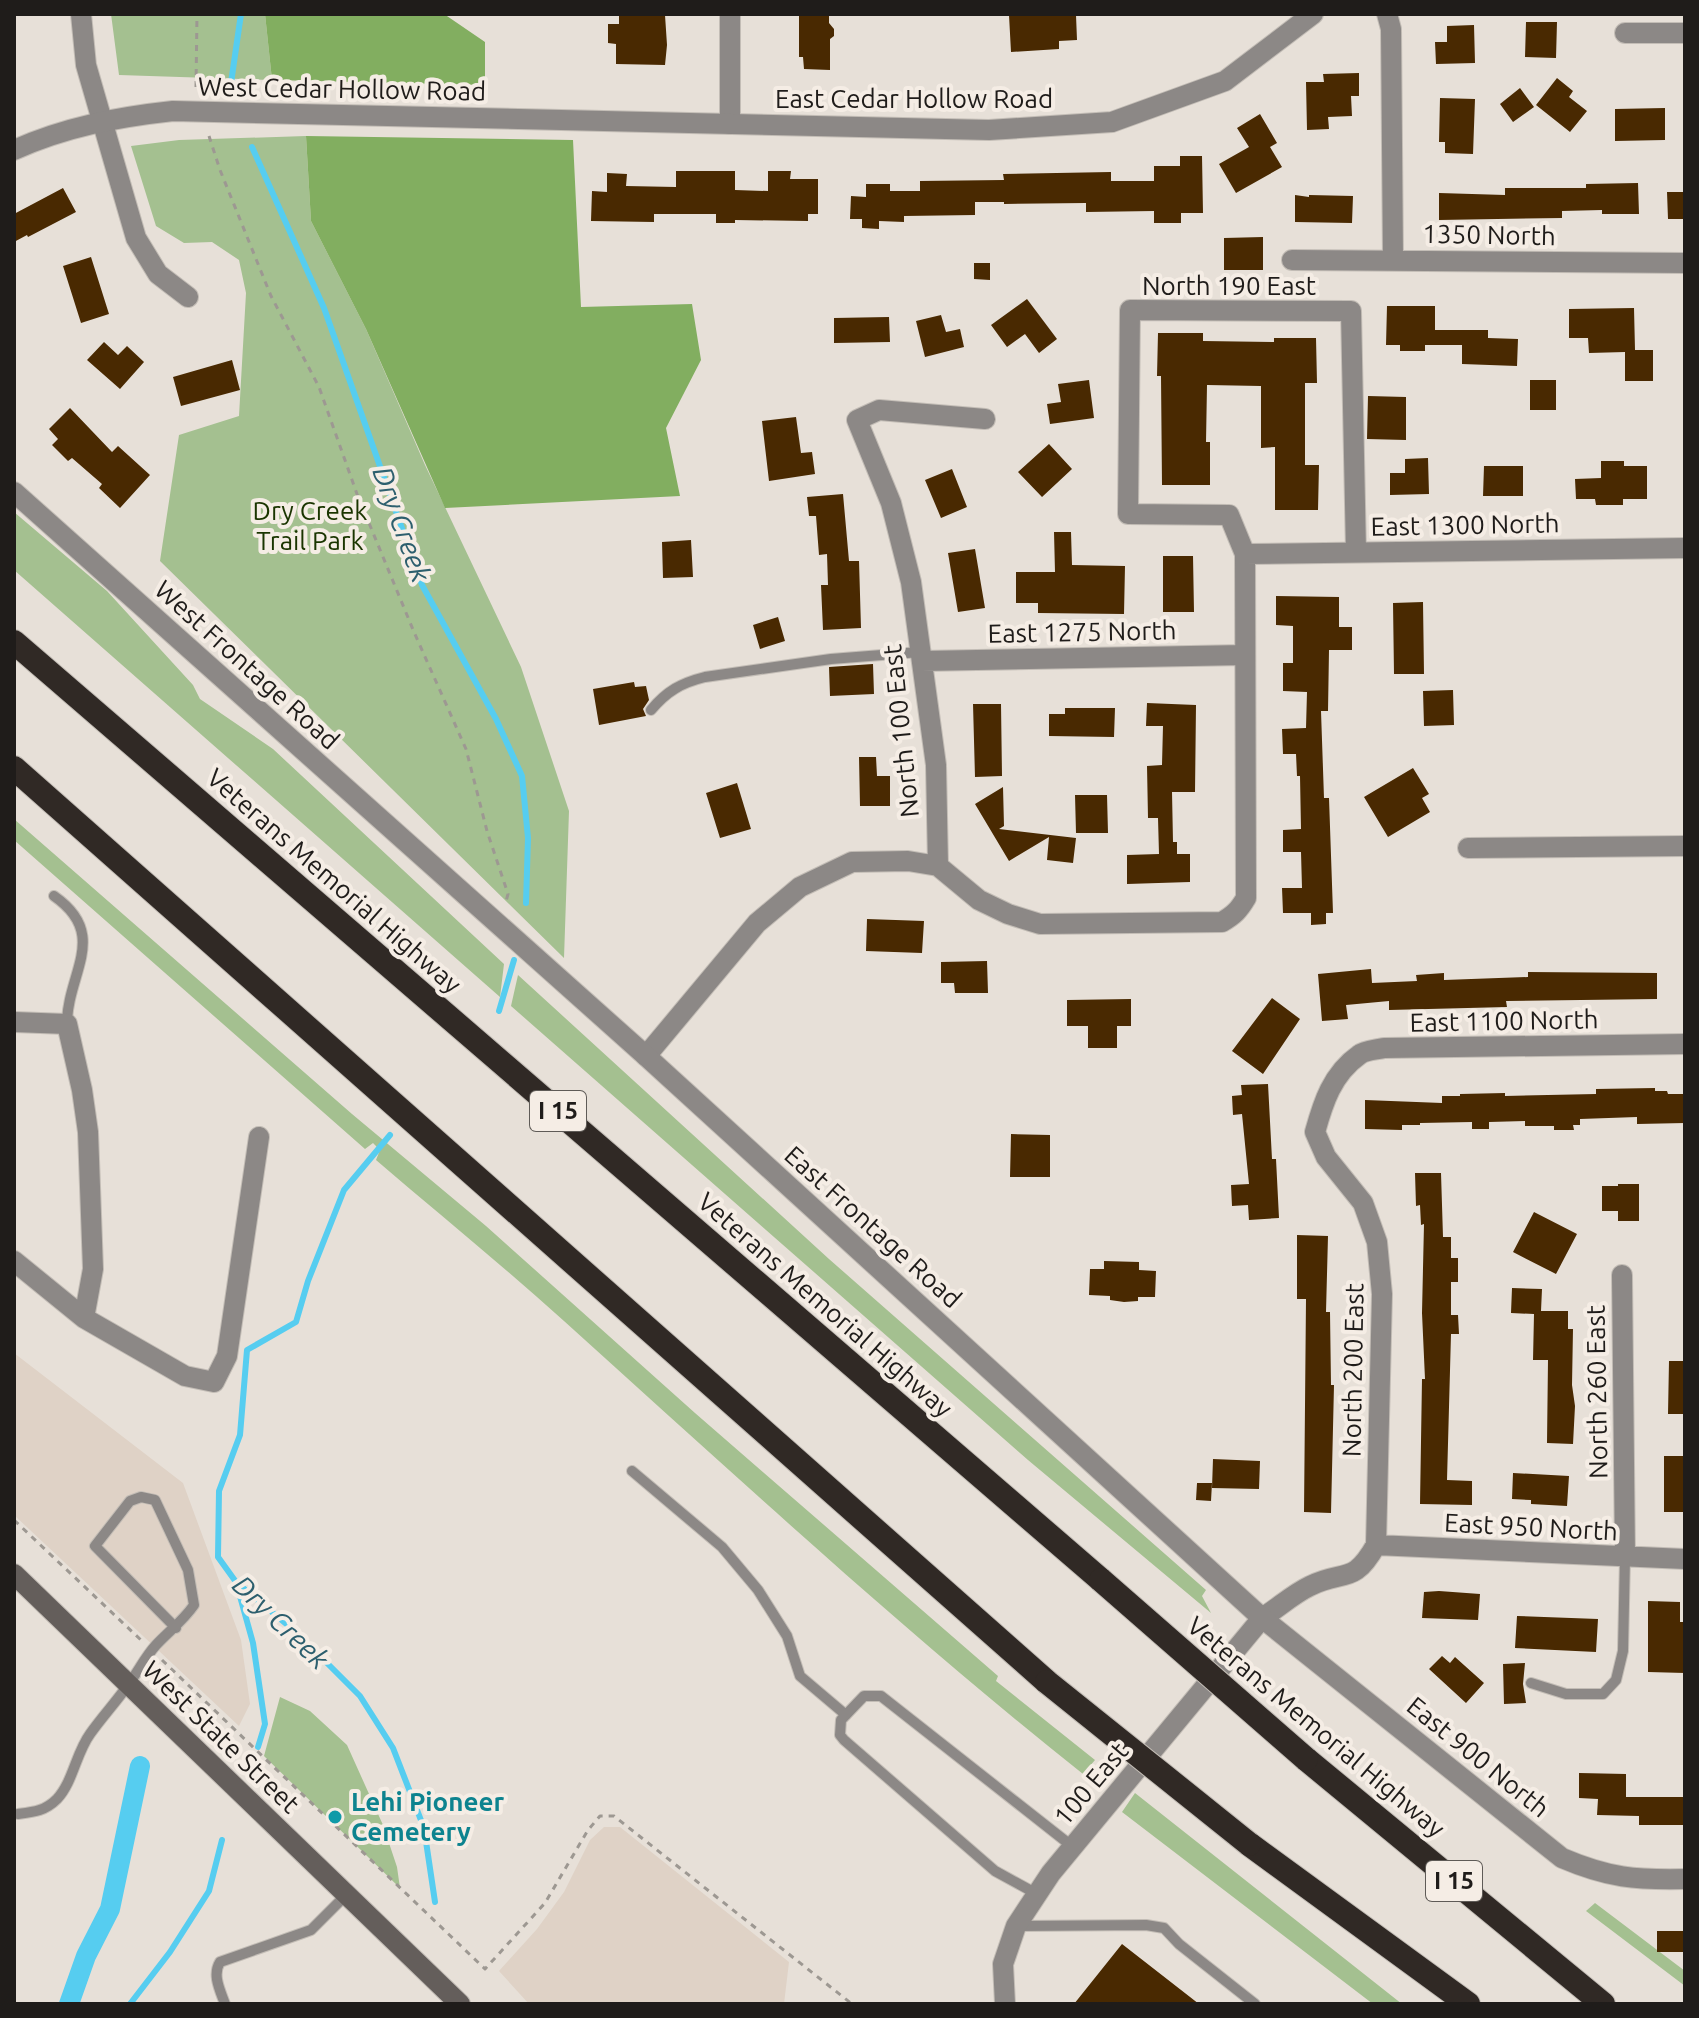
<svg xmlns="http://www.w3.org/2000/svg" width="1699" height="2018" font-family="Ubuntu,sans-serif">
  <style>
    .built { fill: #dfd2c6 }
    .green { fill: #a4c090 }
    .forest { fill: #82ae60 }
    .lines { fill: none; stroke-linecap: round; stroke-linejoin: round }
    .stream { stroke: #56cdf0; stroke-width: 6 }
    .canal { stroke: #56cdf0; stroke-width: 20 }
    .building { fill: #492901 }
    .service-casing { stroke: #c3bdb6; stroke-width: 12 }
    .minor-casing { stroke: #c3bdb6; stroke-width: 22 }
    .tertiary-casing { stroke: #c3bdb6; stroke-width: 22 }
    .secondary-casing { stroke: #c3bdb6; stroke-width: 22 }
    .motorway-casing { stroke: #c3bdb6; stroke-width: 26 }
    .path { stroke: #9d9892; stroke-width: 3; stroke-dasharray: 6 6; stroke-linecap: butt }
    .service { stroke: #8c8886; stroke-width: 10 }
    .minor { stroke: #8c8886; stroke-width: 20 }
    .tertiary { stroke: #8c8886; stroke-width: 20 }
    .secondary { stroke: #645e5b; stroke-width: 20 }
    .motorway { stroke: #302925; stroke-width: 24 }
    .motorway-bridge-casing { stroke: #c3bdb6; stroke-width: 26; stroke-linecap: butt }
    .motorway-bridge { stroke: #302925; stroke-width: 24 }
    .culture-dot { fill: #0f9aa8; stroke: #f5ede5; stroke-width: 3 }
    .labels { text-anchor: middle; stroke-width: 8; stroke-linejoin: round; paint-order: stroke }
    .shield { fill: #f5ede5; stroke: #5f5b57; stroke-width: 2 }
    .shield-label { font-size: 24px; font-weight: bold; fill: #1f1c1a }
    .street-label { font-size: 26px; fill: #1f1c1a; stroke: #f5ede5 }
    .park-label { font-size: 26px; fill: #1a3500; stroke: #f5ede5 }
    .culture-label { font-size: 26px; font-weight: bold; fill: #0d838f; stroke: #f5ede5; text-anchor: start }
    .water-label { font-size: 28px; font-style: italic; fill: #2d5f6e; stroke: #f5ede5 }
  </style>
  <rect width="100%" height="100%" fill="#e7e0d8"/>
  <path class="built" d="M14,1353L183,1483L241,1640L250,1704L239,1726L14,1515Z
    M604,1827H620L789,1962L784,2004H529L499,1971L537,1929L564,1892L590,1840Z"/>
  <path class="green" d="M111,14H265L272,80L119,75Z
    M306,136L311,221L366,329L425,465L521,667L569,811L564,958L160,561L179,435L239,416L246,293L239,260L212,242L184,243L156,226L131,146L179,140Z
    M14,512L107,591L193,685L200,699L273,749L504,964L500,997L14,570Z
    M14,819L352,1114L486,1226L695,1413L998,1676L996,1681L1095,1760L1083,1774C903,1631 735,1475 564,1321C503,1266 439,1214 376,1160L380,1150L373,1143L365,1149L14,840Z
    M518,975L829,1259L1206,1590L1202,1596L1211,1613L1028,1460L511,1006Z
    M280,1697L310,1711L347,1745L383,1825L397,1867L400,1888L264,1756Z
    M1135,1793L1402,2004H1373L1122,1812Z
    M1595,1903L1685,1971V1986L1586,1911Z"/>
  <path class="forest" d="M265,14H444L485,42V85L272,80Z
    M306,136L573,140L581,307L692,304L701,360L666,428L680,496L445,508L366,329L311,221Z"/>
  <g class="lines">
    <path class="stream" d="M231,83L241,14
      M252,147L324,308L422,585L496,719L522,776L528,838L526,903
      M499,1011L514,960
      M390,1135L344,1190L308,1281L296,1322L247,1350L240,1435L219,1491L218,1557L236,1582L296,1632L360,1696L393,1748L424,1828L435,1902
      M236,1582L253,1643L265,1724L258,1747
      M130,2004L170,1952L209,1891L222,1840"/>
    <path class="canal" d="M69,2004L86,1956L110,1909L140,1766"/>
  </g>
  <path class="building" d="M619,14L665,15L667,45L665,65L616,64V44L608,43V24H619Z
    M799,14H829V23L834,29V36L830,39V70L804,69L803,57H799Z
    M1009,15H1076L1077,40L1059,41V49L1011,52Z
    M1526,22H1557L1556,58L1525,57Z
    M1474,25L1475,63L1436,64L1435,42H1447V26Z
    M1359,73V96H1351L1352,116L1328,117L1329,129L1307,130L1306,82H1324L1323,74Z
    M1557,78L1573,91L1569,97L1587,111L1570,132L1536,105Z
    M1520,88L1534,107L1513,122L1500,104Z
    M1440,98L1475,99L1473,154L1445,153V142H1439Z
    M1665,108V140L1615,141V109Z
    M1260,114L1277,143L1270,147L1282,167L1236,193L1219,164L1249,147L1237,128Z
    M1180,156H1202L1203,213H1181V223H1154V211L1086,212V203L1004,204V202H975V215L904,216V222L879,221V229L862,228V219H850L851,196L866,197V184H890V191H920V181L1004,180L1003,174L1111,172V181H1154V166H1180Z
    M676,171H735V190L768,191V171H791L790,179H818V214H808V221L735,220V223H716V214H654V222L591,221L592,191L607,192V173L627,174L626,186L676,187Z
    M1638,183L1639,214H1602V210L1562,211V218L1439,220V193L1505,195V188H1586V184Z
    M63,188L76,212L28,237L27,235L14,242V214Z
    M1667,192H1685V219H1668Z
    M1295,195L1309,197V195L1353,196L1352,223L1295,222Z
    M1263,237V270H1224V238Z
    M91,257L109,314L81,323L63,266Z
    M974,263H990V280L974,279Z
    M1027,299L1057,339L1039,353L1025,334L1007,347L991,325Z
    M1387,306H1435V330H1488V338L1518,339L1517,366L1462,364V345H1425V351H1400V345H1386Z
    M1634,308L1635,350H1653V381H1625V352L1589,353L1588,338H1569V309Z
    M941,315L946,332L960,329L964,347L925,357L916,321Z
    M889,317L890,342L834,343V318Z
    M1158,333H1203V341L1274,342V338H1316L1317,383H1305V465H1319L1318,510H1275V447L1261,448V386L1207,385L1206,442H1210V485H1162L1161,376H1157Z
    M104,342L118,355L127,346L144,362L120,389L87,360Z
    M232,360L240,390L181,406L173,377Z
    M1089,380L1094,418L1050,424L1047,404L1061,402L1058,384Z
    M1530,380H1556V410H1530Z
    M1368,396L1406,397V440L1367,439Z
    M70,408L112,452L118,446L150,475L120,508L99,488L102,484L72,458L68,461L52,445L58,439L49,429Z
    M796,417L801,453L812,452L815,474L769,481L762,421Z
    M1049,444L1072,469L1042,497L1018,472Z
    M1428,458L1429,494L1390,495V473H1405V459Z
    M1601,461H1624V466H1647V499H1623V505H1596L1595,499H1576L1575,479L1601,478Z
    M1484,466H1523V496H1483Z
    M952,469L967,507L941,518L925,480Z
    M843,494L849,561H859L861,628L823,630L821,585H828L827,554L819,555L816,516H809L807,497Z
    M1054,532H1071L1072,565L1125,566L1124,614L1038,613V603H1016V572H1055Z
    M691,540L693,577L663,578L662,542Z
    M975,549L985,608L958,612L948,553Z
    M1163,556H1193L1194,612H1163Z
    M1276,596L1339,597V627H1352V650H1329L1328,711H1321L1324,798H1329L1333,913H1326V924L1311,925V913H1283L1282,888H1302L1301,852H1283V830L1301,829L1300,776H1297L1296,754H1283L1282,729L1306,728L1307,692L1283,691V663H1293V626L1276,625Z
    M1423,602L1424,674H1394L1393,603Z
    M778,617L785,641L760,649L753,625Z
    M873,664L874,694L830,696L829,667Z
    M634,682L635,687L646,686L649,700L643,709L646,716L599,725L593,689Z
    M1453,690L1454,725L1424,726L1423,691Z
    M1147,703L1196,705L1195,792H1172L1173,842H1177V854H1190V882L1127,884V855L1159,854L1158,818H1148L1147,766L1162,765L1163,726H1146Z
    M973,704H1001L1002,776L975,777Z
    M1065,708H1115L1114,737L1049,736V714H1065Z
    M859,757H876L877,776H890V806H860Z
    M1413,768L1429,794L1422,798L1430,812L1388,837L1364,797Z
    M737,783L751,829L720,838L706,793Z
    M1003,787L1004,826L999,829L1076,838L1073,863L1047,860L1049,837L1009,861L975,804Z
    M1075,795H1107L1108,833H1076Z
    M867,919L924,921L922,953L866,951Z
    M987,961L988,993H955L954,983H941V962Z
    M1371,969L1372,983L1417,981L1416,975L1444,973V980L1528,977V972L1657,973V999L1506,1001L1507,1007L1389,1010V1001L1346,1005L1348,1019L1322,1021L1318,974Z
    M1272,998L1300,1019L1263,1074L1232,1051Z
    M1131,999V1026H1117V1048H1088V1026H1067V1000Z
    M1268,1084L1272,1159H1276L1279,1218L1249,1220L1248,1205L1232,1206L1231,1185L1249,1184L1242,1114L1233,1115L1232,1096L1242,1095L1241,1085Z
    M1655,1088V1091H1667L1668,1094H1685V1123L1637,1124V1117L1580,1119V1125H1573L1574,1130H1554V1126H1525V1121L1489,1122V1129H1472V1122L1420,1123V1125H1402V1130L1365,1129V1100L1442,1103V1096H1460V1094L1505,1093V1096L1596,1094V1089Z
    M1011,1134L1050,1135V1177H1010Z
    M1415,1173H1441L1443,1237H1451V1258H1458V1282H1451V1315H1458L1459,1334H1451L1447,1480L1472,1481V1505L1420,1504L1422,1379H1425L1422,1313L1424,1224L1421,1225L1420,1205L1416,1206Z
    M1618,1184H1639V1221H1618V1211H1602V1186H1618Z
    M1534,1212L1577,1234L1556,1274L1513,1252Z
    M1297,1235L1328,1236L1326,1312H1330L1331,1385H1334L1331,1513L1304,1512L1306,1299H1297Z
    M1104,1261L1139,1262V1270L1156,1271L1155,1297H1138V1301L1124,1302L1110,1300V1296L1089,1295L1090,1269H1104Z
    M1512,1288L1542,1289L1541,1311H1568V1329H1573L1572,1385L1575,1406L1573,1444L1547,1443L1548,1360H1533L1534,1314L1511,1313Z
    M1669,1361H1685V1414H1668Z
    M1664,1456H1685V1512H1664Z
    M1213,1459L1260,1461L1259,1489L1212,1488Z
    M1513,1473L1569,1476L1567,1506L1531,1504V1500L1512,1499Z
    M1197,1483H1212L1211,1501L1196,1500Z
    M1439,1591L1480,1594L1478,1620L1422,1618L1424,1592Z
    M1648,1601L1680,1602V1622H1685V1673L1648,1672Z
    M1517,1616L1598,1619L1596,1652L1515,1648Z
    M1442,1656L1450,1663L1455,1657L1484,1683L1466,1703L1429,1669Z
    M1525,1663L1523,1684L1526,1703L1504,1704L1503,1664Z
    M1579,1773L1626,1774V1797H1685V1825H1639V1816L1597,1815L1598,1799L1579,1798Z
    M1657,1931H1685V1952H1657Z
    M1122,1944L1199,2004H1074Z"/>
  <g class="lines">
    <g class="service-casing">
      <path id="service" d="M651,710C667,691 681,683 705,677L831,659L920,652
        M54,896C110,935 67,973 67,1024
        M632,1471L722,1547L758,1590L787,1636L800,1676L846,1715
        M1531,1683L1566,1694H1603L1616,1680L1623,1651L1625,1557
        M18,1814C34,1812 45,1811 57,1799C73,1782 76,1753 90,1734C102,1717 116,1702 128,1685C138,1672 145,1657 156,1645C169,1631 183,1621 194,1605L188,1570L155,1500L141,1497L130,1501L95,1546L176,1628
        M1037,1894L995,1871L844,1740L840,1735L841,1720L864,1696H881L1073,1847
        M1018,1926L1146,1925L1164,1928L1179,1944L1255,2004
        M225,2004C220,1990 212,1975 220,1962L311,1930L347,1894"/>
    </g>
    <g class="minor-casing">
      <path id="minor" d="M81,14L86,65L136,238L158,274L188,297
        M1387,14L1391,29L1393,260
        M1625,33H1685
        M730,124V14
        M1292,260L1685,263
        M1245,554L1685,548
        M922,661L1244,655
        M1468,848L1685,846
        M938,866L936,765L911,582L891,503L857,420L879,410L985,419
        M14,1022L67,1024L82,1090L88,1132L93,1269L84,1318
        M646,1056L757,923L800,887L852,862L908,861L938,866L979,900L1008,914L1040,924L1222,922C1234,915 1239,910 1246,898L1245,554L1229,515L1128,514L1130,310L1351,311L1356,552
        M14,1261L84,1318L185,1376L214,1382L227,1356L259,1137
        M1622,1275L1625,1557
        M1376,1545L1685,1559
        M1262,1618C1278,1608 1293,1594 1310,1586C1344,1569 1353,1586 1376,1545L1382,1294L1377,1242L1363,1203L1326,1157L1315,1132C1323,1103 1332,1074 1359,1055C1365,1050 1376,1050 1384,1048L1685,1044"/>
    </g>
    <g class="tertiary-casing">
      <path id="tertiary" d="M14,150C65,127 118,117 173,111L989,130L1112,122L1225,81L1313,14
        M14,492L646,1056L1262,1618L1562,1858C1609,1878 1635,1880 1685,1879
        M1005,2004L1003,1964L1016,1926L1051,1873L1262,1618"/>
    </g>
    <g class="secondary-casing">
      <path id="secondary" d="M14,1574L460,2004"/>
    </g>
    <g class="motorway-casing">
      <path id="motorway" d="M14,642L1101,1580
        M14,768L1047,1682
        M1306,1759L1603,2004
        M1249,1844L1468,2004"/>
    </g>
    <path class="path" d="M196,87L197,14
      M209,136L220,170L271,296L319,387L357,494L414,632L466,749L487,831L508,894L505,905
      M14,1520L142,1641
      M162,1660L485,1969L545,1903L588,1830L600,1816H614L852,2004"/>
    <use href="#service" class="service"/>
    <use href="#minor" class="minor"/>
    <use href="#tertiary" class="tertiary"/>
    <use href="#secondary" class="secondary"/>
    <use href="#motorway" class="motorway"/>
    <g class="motorway-bridge-casing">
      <path id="motorway-bridge" d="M1101,1580L1306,1759
        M1047,1682L1249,1844"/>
    </g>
    <use href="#motorway-bridge" class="motorway-bridge"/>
  </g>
  <circle class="culture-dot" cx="335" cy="1817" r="8"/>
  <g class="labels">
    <g class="shield">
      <rect x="530" y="1091" width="56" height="40" rx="6"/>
      <rect x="1426" y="1861" width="56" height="40" rx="6"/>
    </g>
    <g class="shield-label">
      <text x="558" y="1119">I 15</text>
      <text x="1454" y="1889">I 15</text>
    </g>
    <g class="street-label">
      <text transform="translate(342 89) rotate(1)" y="9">West Cedar Hollow Road</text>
      <text x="914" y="108">East Cedar Hollow Road</text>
      <text transform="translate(1489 235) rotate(1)" y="9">1350 North</text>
      <text x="1229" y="295">North 190 East</text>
      <text transform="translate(1465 525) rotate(-1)" y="9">East 1300 North</text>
      <text transform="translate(1082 632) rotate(-1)" y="9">East 1275 North</text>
      <text transform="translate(247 665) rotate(42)" y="9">West Frontage Road</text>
      <text transform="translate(901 731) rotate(-96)" y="9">North 100 East</text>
      <text transform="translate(334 881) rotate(41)" y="9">Veterans Memorial Highway</text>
      <text transform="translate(1504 1021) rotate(-1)" y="9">East 1100 North</text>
      <text transform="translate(873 1227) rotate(42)" y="9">East Frontage Road</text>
      <text transform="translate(825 1305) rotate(41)" y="9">Veterans Memorial Highway</text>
      <text transform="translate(1353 1370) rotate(-89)" y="9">North 200 East</text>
      <text transform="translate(1597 1392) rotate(-91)" y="9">North 260 East</text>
      <text transform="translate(1531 1527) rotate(3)" y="9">East 950 North</text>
      <text transform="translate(1316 1727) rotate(40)" y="9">Veterans Memorial Highway</text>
      <text transform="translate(221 1737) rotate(44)" y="9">West State Street</text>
      <text transform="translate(1478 1757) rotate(39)" y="9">East 900 North</text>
      <text transform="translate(1091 1784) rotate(-50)" y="9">100 East</text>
    </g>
    <g class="park-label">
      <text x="310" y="520">Dry Creek<tspan x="310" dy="30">Trail Park</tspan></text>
    </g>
    <g class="culture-label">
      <text x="351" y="1811">Lehi Pioneer<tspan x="351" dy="30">Cemetery</tspan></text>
    </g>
    <g class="water-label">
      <text transform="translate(402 524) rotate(70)" y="10">Dry Creek</text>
      <text transform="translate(281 1622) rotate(44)" y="10">Dry Creek</text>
    </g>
  </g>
  <rect width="1699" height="2018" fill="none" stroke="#1f1c1a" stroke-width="32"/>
</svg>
